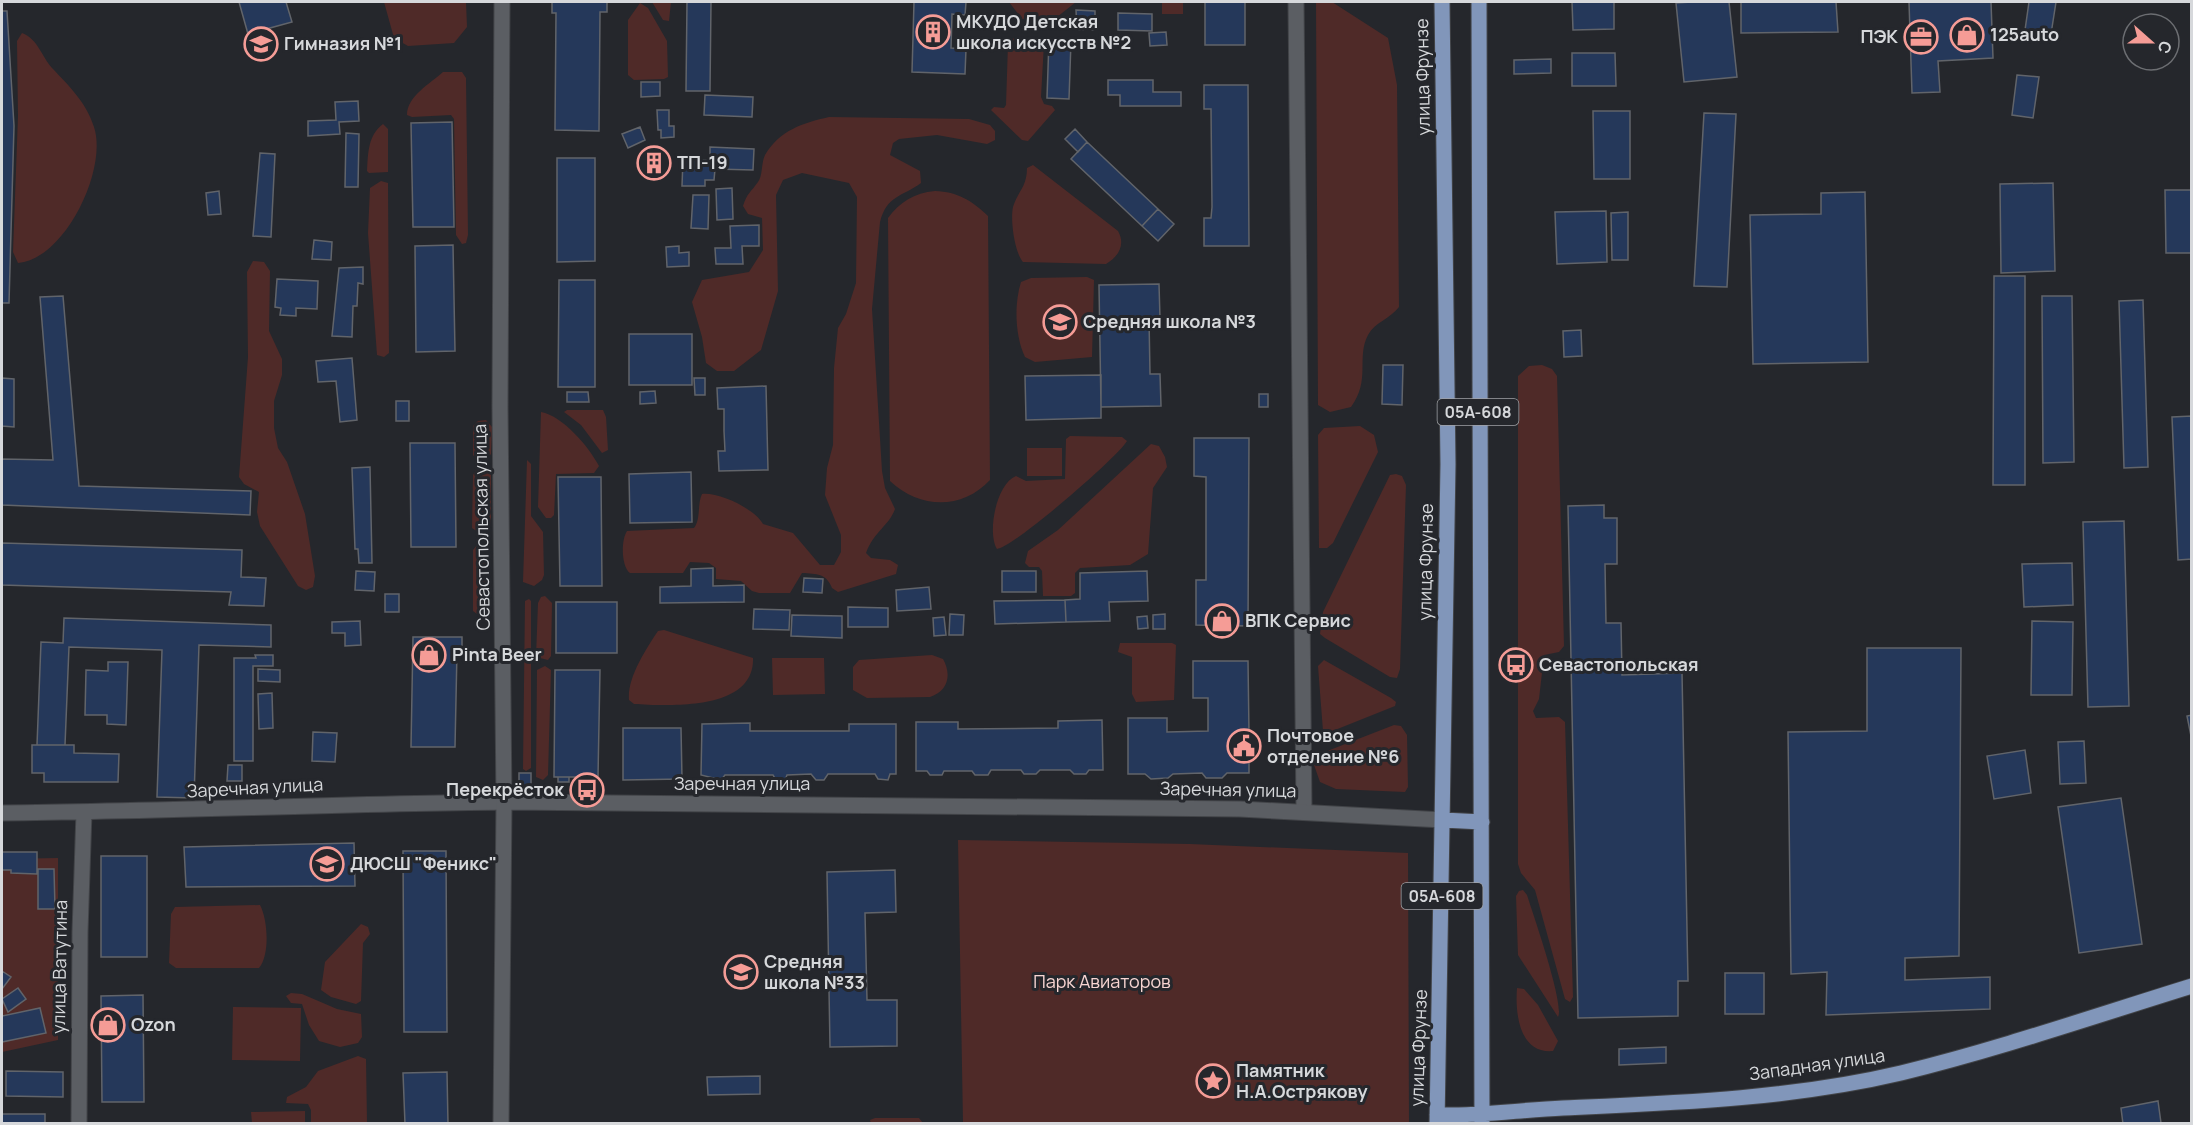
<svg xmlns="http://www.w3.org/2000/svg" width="2193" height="1125" font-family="Manrope,sans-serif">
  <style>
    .green { fill: #4f2a28 }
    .building { fill: #25385a; stroke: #61646a; stroke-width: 1.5 }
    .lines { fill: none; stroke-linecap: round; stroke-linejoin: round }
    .street-casing { stroke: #424448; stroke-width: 17 }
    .secondary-casing { stroke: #424448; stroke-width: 17 }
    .primary-casing { stroke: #424448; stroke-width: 17 }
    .street { stroke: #5b5e63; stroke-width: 15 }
    .secondary { stroke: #5b5e63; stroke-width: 15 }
    .primary { stroke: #8196ba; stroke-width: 15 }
    .labels { text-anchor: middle; stroke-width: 6; stroke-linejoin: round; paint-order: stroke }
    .shield { fill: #25272c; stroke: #a1a3a6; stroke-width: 1.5 }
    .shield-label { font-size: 16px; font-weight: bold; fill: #d6d8db }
    .poi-label { font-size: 18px; font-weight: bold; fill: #d6d8db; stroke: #25272c; text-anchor: start }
    .street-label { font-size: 18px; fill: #d6d8db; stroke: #25272c }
    .park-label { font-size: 18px; fill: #f7d5d2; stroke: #25272c }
  </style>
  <rect width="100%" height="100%" fill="#25272c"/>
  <path class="green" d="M384,2H466L467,27L454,43L408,46L394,38Z
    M652,2H671L669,21L663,20Z
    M1009,2H1076L1057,17L1022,19Z
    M1162,2H1183V14H1162Z
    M1316,2H1332L1388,38L1397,85L1399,307C1390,319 1375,322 1368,335C1356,358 1371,380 1351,407L1330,412L1318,405Z
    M640,3L648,8L667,41L668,77L664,79L634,80L628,75V20Z
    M22,33C38,39 42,57 52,68C69,86 86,102 94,127C108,169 65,259 18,263L13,252L18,116L17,41Z
    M1024,37L1044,43L1041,97L1044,104L1052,106L1055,110L1028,141L1022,140L991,110L994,107L1004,108L1006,105L1008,44L1011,39Z
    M443,72H462L466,78L468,235L466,243L462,244L456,235L454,119L451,115L412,117L407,115C407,96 430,84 443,72Z
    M829,117L969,119L990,125L995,131V140L987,144L937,135L899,139L893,143L890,155L920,171L921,183C902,197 887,195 880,222L872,309L882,471L885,488L895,509C889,526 874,531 866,553L871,558L890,560L898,565L896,574L838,592L832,588C826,573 817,574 802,573L790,593H759L752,591L741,581L716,579V568L709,563L690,562L683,573H630C621,566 621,540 627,531L694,528C701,519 697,505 702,494C719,492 755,509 763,524L793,533L820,565H834L841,552V535L825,495L827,468L833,445L834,368L838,328L846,314L856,283L857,197L849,183L802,173L783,180L776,195L778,291L761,350L734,371H717L706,363L702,337L692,302L702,280L749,272L763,250L762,218L748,214L743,206C747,193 751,192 758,182C763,175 761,163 765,155C780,130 803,123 829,117Z
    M383,124L388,129V172L369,173L367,171C368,153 368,135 383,124Z
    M1033,165L1118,231C1126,245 1118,257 1106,264L1023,262C1015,253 1010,221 1013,207C1018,191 1027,187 1027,168Z
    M381,181L388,183L389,353L384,357L377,355L368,233L370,188Z
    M935,191C958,192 971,200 988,216L990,480C962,510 920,509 890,481L888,218C900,202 914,193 935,191Z
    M253,261L264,262L270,271L269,331L282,359V375L274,401V428L278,448L287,462L305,514L315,576L313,587L306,590L298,586L260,526L257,512L259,492L244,484L239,477L248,357L247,272Z
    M1087,277L1094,280L1092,357L1035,362L1025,357C1015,336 1014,304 1021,282L1031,278Z
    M1542,365L1552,369L1557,376L1564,646L1559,652L1544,655L1539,699L1533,711L1536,718L1559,717L1565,722L1573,997L1570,1002L1565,999L1535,890L1521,873L1518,864V376L1529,366Z
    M567,410H603L606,417L608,450L602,453L581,425L564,412Z
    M541,412C563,416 589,447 599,466L594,473L556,474L554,515L551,518H546L538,507Z
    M486,420L492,427L491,454L485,460L478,461L473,455V426L478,421Z
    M1360,426L1374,435L1378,452L1333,543L1327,548H1319L1318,435L1324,428Z
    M1070,436L1122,437L1127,441C1119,456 1013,548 997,549C987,533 996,484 1016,476L1026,481L1065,479L1066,439Z
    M1151,444L1159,446L1165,457L1167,467L1153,488L1148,554L1130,565L1080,568L1075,573V593L1071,596H1043L1042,571L1039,567H1029L1025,563L1028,551L1058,530Z
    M1027,448H1062V476H1027Z
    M527,460L531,464V516L543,532L544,575L542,580L534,586L523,582Z
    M486,466L491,475V525L488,530L478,532L472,528L473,475L478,467Z
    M1396,474L1402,476L1406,485L1400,669L1397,678L1390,677L1325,638L1320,634L1323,612L1390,475Z
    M477,545H482L487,553L486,607L477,614L473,611V550Z
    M545,596L552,603L551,656L548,660L536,657L538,603L541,597Z
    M529,599L531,601V768L526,771L523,769L525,601Z
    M664,630L753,658C755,711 669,706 634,704L629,700C627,678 646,649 658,631Z
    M1120,643H1172L1176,645L1174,700L1136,702L1132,694V657L1118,652Z
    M932,655L943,659C952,675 948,691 930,697L867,698L853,690V667L859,660Z
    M772,658H824L825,694L773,695Z
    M1324,660L1391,698L1396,702L1395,706L1330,732L1323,731L1318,666Z
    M545,666L551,670L548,775L543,780L536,777L537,670Z
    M1394,725L1401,726L1407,735L1408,787L1405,792L1336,789L1320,782L1314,765L1317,755Z
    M958,840L1190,844L1408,853L1409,1123H963Z
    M58,858V1040L2,1052V859Z
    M1523,890L1527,895C1533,914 1565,1005 1558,1017L1518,955L1516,896L1519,891Z
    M260,905C268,920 270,955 259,968H176L169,963L171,914L175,907Z
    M361,924L368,927L370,934L363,943L361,1001L356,1004L331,997L321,990L325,962Z
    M1517,988L1524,989L1538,1005L1558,1041L1553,1051C1519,1054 1515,1013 1517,988Z
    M291,993L302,994L337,1009L361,1014L362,1037L358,1043L340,1047L319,1041L309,1025L302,1004L291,1003L286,996Z
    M233,1007L301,1008L300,1061L232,1060Z
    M358,1056L366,1059L367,1123H311V1110L308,1104L286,1103L287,1097L306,1087L318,1071Z
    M305,1111V1123H252L251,1112Z
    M875,1118H919L923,1123H871L870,1120Z"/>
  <path class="building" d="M239,2H286L292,22L248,34Z
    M552,2H607V12H600L599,131L555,130L556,13H552Z
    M687,2H711L710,91H686Z
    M914,2H966L965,15L952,14L951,48L966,49L965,74L912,72Z
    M1205,2H1245V45H1205Z
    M1572,2H1614V29L1573,30Z
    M1692,2H1729L1737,77L1684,82L1676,3Z
    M1741,2H1836L1838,32L1741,33Z
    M1909,2H1991L1993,58L1938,61L1940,92L1912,93Z
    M2029,2H2056L2051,34L2025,30Z
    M1076,10L1095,11V30H1077Z
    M2,11H7L14,126L9,303H2Z
    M1118,13L1152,14V31L1118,30Z
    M1166,32L1167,45L1150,46L1149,33Z
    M1049,40L1071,41L1069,99L1047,98Z
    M1572,53H1615L1616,86H1572Z
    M1551,59V73L1514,74V60Z
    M2017,75L2039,77L2033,118L2012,115Z
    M1108,80H1153V92H1181V106H1120V95H1108Z
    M641,82H660V96L641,97Z
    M1204,85H1248L1249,246H1204V218H1211L1212,207L1211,109H1204Z
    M705,95L753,97L752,117L704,115Z
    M358,101L359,121L339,122L340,134L308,136V121L336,120L335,102Z
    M657,110H669V126H674V137L661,138V130H658Z
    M1593,111H1630V179H1594Z
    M1704,113L1736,114L1727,287L1694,286Z
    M452,122L454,227H413L411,123Z
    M640,127L645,140L628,148L622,134Z
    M1075,129L1087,142L1078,152L1065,139Z
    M346,133L359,134L358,187H345Z
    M1087,142L1158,209L1142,226L1071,159Z
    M710,147L754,149L753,170L715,169L714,180H705V186H682L683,159L710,160Z
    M643,152H665V174L643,173Z
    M260,153L275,154L271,237L253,236Z
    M557,158H595V261L557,262Z
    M2053,183L2055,271L2001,273L2000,184Z
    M732,188L733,219L717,220L716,189Z
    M2165,190H2192V253H2166Z
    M219,191L221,214L208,215L206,193Z
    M1865,192L1868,362L1753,364L1750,215L1821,214V193Z
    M693,195H709L708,229L691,228Z
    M1158,209L1174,224L1158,241L1142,226Z
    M1606,211L1607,262L1557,264L1555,212Z
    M1628,212V260H1612L1611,213Z
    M759,225V246H742L743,264H716L715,248H731L730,226Z
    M314,240L332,242L331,260L312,259Z
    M453,245L455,351L416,352L415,246Z
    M679,246V253L689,252V266L667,267L666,247Z
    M363,267V284L358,283L357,306H353L352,337L332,336L339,268Z
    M1994,276H2025V485H1993Z
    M277,279L318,281L317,309L296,308V316L280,315L281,308L275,307Z
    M559,280H595V387H558Z
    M1159,284L1160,318H1149L1150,374H1160L1161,406L1101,407L1099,285Z
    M63,296L79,486L251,491L250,515L2,505V459L53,460L40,297Z
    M2042,296H2072L2074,462L2043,463Z
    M2143,300L2148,467L2124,468L2119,301Z
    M1581,330L1582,356L1564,357L1563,331Z
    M629,334H692V385H629Z
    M352,358L357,420L340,422L336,381L318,382L316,361Z
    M1383,365H1403L1402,405L1382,404Z
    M1101,375V418L1026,420L1025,376Z
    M2,378L14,379V427L2,426Z
    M694,378H705V395H695Z
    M766,386L768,470L719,471L718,451H725L724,431V409H718L717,388Z
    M655,391L656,403L640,404V392Z
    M567,392H588L589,402H567Z
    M1259,394H1268V407H1259Z
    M396,401H409V421H396Z
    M2192,416V559L2178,560L2172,417Z
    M1194,438H1249L1248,626L1196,625V580H1206V477L1194,476Z
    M410,443H455L456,547H411Z
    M370,467L372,563H359L358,549H355L352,468Z
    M691,472L692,522L630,523L629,474Z
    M558,477H601L602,586H560Z
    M1604,505V518H1617V564H1605L1606,623H1621L1622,675L1682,673L1688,981H1678V1016L1578,1018L1568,506Z
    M2124,521L2129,706L2088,707L2083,522Z
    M2,543L242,550L241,577L266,578L264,606L229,605L231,592L2,585Z
    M2072,563L2073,605L2024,607L2022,564Z
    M713,568V586L744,585V602L660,603V587L691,586V569Z
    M356,571L375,572L374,591L355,590Z
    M1002,571H1036V592H1002Z
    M1147,571L1148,601L1109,602L1110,621L1066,622L1065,600L1080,599V573Z
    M804,578L823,579L822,593L803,592Z
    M929,587L931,609L897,611L896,590Z
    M385,594H399V612H385Z
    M1065,600L1066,622L995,624L994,601Z
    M556,602H617V653H556Z
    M848,607L888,608V627H848Z
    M754,609L790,610L789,630L753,629Z
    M950,614L964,615L963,635H949Z
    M1165,614V629H1153V615Z
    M792,615L842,616V638L791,636Z
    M1147,616L1148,628L1138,629L1137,617Z
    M944,617L946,635L934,636L933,618Z
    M64,618L271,625V647L199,645L194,798L157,797L162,650L69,647L65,745H37L41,642L63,643Z
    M360,621L361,645L345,646V633H332V622Z
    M2032,621L2073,622L2072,695H2031Z
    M413,637H462V651H457L455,747H411Z
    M1867,648H1961L1959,956L1905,958V980L1990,977V1009L1826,1015L1827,972L1791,974L1788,732L1867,731Z
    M255,655H273V666H253V761H234V658H256Z
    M1193,661H1248L1249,732L1253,737L1254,751L1249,757V773H1227L1222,778H1206L1202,773L1173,774L1168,778L1151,779L1145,774H1128V718H1167V732L1208,731V698H1193Z
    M108,662H128L126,725L107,724V715H85L86,670L108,671Z
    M258,669L280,670V682L258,681Z
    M555,670H600L598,777H554Z
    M272,693L273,728L259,729L258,694Z
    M2192,715V741L2187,716Z
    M1102,720L1103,770H1089L1086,774H1074L1070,770H1040L1036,774H1024L1021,770H991L988,775H975L972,771H944L942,775H930L927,771H916V722H958V729L1058,728V721Z
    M750,723V731H849V724H896V774H890L888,780L878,779L875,774H828L824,780H816L811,774L787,775L785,780H776L773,775H725L721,780L701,775L702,724Z
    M623,728H681L682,779L623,780Z
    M313,732L337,733L335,762L312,761Z
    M2084,741L2086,783L2060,784L2058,742Z
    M32,745H74V753L119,754L118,782H44V773H32Z
    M2025,750L2031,793L1994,799L1987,756Z
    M228,765H242V781H227Z
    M519,773H531V789H519Z
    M558,777H569V782H558Z
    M2121,798L2142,944L2079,953L2058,807Z
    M354,843L355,886L186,887L184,847Z
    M403,851H446L447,1032H404Z
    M2,852H37V874L11,873V870H2Z
    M101,856H147V957H101Z
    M38,869H54L55,909H38Z
    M895,870L896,912L865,913L867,1000H897V1046L830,1047L827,872Z
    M2,971L11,977L2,989Z
    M1725,973H1764V1014H1725Z
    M18,988L26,999L8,1012L2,999Z
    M143,995L144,1102H102L101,996Z
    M40,1008L46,1033L2,1042V1016Z
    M1666,1047V1063L1619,1065V1049Z
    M6,1071L63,1072V1097L6,1096Z
    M447,1072L448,1124H405L403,1073Z
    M760,1076V1094L708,1095L707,1077Z
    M2158,1101L2161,1123L2123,1124L2121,1108Z
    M2,1114H45V1124H2Z
    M2,1114H45V1124H2Z"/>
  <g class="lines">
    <g class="street-casing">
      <path id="street" d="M1296,2L1304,811
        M2,813C169,811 336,804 504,802
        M79,1124L80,932L84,812"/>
    </g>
    <g class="secondary-casing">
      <path id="secondary" d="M504,802L1240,809L1443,820
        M501,1124L504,802L500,407L502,2"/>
    </g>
    <g class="primary-casing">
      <path id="primary" d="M1479,2L1482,1124
        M1443,820L1482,822
        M1437,1115C1481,1116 1519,1110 1563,1108C1675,1103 1791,1099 1901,1073C1999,1049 2095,1016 2192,986
        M1437,1124L1448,464L1442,2"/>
    </g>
    <use href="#street" class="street"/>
    <use href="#secondary" class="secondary"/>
    <use href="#primary" class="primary"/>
  </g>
  <defs>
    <g id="building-ring" transform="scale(1.725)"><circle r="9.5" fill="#25272c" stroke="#f59c96" stroke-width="1.5"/><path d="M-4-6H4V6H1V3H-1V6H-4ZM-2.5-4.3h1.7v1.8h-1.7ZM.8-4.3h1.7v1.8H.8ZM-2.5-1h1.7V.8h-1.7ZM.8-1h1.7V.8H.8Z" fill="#f59c96"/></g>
    <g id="shop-ring" transform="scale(1.725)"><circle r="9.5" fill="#25272c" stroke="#f59c96" stroke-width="1.5"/><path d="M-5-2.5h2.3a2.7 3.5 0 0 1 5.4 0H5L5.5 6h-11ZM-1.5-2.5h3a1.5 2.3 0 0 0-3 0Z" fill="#f59c96"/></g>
    <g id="office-ring" transform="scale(1.725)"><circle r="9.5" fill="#25272c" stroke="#f59c96" stroke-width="1.5"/><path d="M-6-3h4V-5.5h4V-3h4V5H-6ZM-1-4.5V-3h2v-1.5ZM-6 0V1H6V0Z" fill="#f59c96"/></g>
    <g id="school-ring" transform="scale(1.725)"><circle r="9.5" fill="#25272c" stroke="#f59c96" stroke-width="1.5"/><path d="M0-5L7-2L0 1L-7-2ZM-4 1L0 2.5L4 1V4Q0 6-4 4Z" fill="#f59c96"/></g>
    <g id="bus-ring" transform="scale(1.725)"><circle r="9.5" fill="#25272c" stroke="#f59c96" stroke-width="1.5"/><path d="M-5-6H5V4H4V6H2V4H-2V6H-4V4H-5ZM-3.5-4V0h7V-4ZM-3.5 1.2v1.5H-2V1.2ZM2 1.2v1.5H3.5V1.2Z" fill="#f59c96"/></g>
    <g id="civic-ring" transform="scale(1.725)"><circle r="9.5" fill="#25272c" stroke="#f59c96" stroke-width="1.5"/><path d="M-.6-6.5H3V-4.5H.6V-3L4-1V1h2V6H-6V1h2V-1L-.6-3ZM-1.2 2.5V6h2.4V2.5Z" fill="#f59c96"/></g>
    <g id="sight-ring" transform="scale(1.725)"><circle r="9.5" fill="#25272c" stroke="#f59c96" stroke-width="1.5"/><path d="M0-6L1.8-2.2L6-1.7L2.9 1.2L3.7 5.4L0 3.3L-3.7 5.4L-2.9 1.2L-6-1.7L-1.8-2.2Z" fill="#f59c96"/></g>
  </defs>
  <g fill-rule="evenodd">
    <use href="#building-ring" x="933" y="32"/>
    <use href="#shop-ring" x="1967" y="35"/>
    <use href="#office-ring" x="1921" y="37"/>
    <use href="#school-ring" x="261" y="44"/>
    <use href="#building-ring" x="654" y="163"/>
    <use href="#school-ring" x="1060" y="322"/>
    <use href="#shop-ring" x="1222" y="621"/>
    <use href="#shop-ring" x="429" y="655"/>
    <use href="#bus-ring" x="1516" y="665"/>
    <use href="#civic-ring" x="1244" y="746"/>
    <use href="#bus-ring" x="587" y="790"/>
    <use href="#school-ring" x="327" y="864"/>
    <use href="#school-ring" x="741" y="972"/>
    <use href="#shop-ring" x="108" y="1025"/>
    <use href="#sight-ring" x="1213" y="1081"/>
  </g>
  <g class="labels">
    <g class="shield">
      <rect x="1437.5" y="399" width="81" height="26" rx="4.5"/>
      <rect x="1401.5" y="883" width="81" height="26" rx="4.5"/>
    </g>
    <g class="shield-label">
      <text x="1478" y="418">05А-608</text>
      <text x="1442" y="902">05А-608</text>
    </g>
    <g class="poi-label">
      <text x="956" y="28">МКУДО Детская<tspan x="956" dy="21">школа искусств №2</tspan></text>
      <text x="1990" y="41">125auto</text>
      <text x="1898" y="43" text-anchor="end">ПЭК</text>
      <text x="284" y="50">Гимназия №1</text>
      <text x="677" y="169">ТП-19</text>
      <text x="1083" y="328">Средняя школа №3</text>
      <text x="1245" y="627">ВПК Сервис</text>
      <text x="452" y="661">Pinta Beer</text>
      <text x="1539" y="671">Севастопольская</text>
      <text x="1267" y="742">Почтовое<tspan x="1267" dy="21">отделение №6</tspan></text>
      <text x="564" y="796" text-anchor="end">Перекрёсток</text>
      <text x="350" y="870">ДЮСШ "Феникс"</text>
      <text x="764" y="968">Средняя<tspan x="764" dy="21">школа №33</tspan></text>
      <text x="131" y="1031">Ozon</text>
      <text x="1236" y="1077">Памятник<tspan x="1236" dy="21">Н.А.Острякову</tspan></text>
    </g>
    <g class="street-label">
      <text transform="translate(1423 77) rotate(-91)" y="6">улица Фрунзе</text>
      <text transform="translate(482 527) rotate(-91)" y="6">Севастопольская улица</text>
      <text transform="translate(1426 562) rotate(-89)" y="6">улица Фрунзе</text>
      <text x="742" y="790">Заречная улица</text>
      <text transform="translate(255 788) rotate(-3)" y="6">Заречная улица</text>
      <text transform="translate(1228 790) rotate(1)" y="6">Заречная улица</text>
      <text transform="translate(60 967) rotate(-89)" y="6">улица Ватутина</text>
      <text transform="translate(1419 1048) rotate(-88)" y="6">улица Фрунзе</text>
      <text transform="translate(1817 1065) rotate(-8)" y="6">Западная улица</text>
    </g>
    <g class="park-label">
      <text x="1102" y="988">Парк Авиаторов</text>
    </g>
  </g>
  <rect width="2193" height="1125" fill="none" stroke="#d6d8db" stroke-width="6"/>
  <g transform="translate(2151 42) rotate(111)"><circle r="28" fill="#25272c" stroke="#6c6e72" stroke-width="1.5"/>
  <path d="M0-4.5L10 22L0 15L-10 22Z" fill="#f59c96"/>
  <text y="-9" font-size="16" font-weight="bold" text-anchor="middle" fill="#d6d8db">С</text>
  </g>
</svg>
